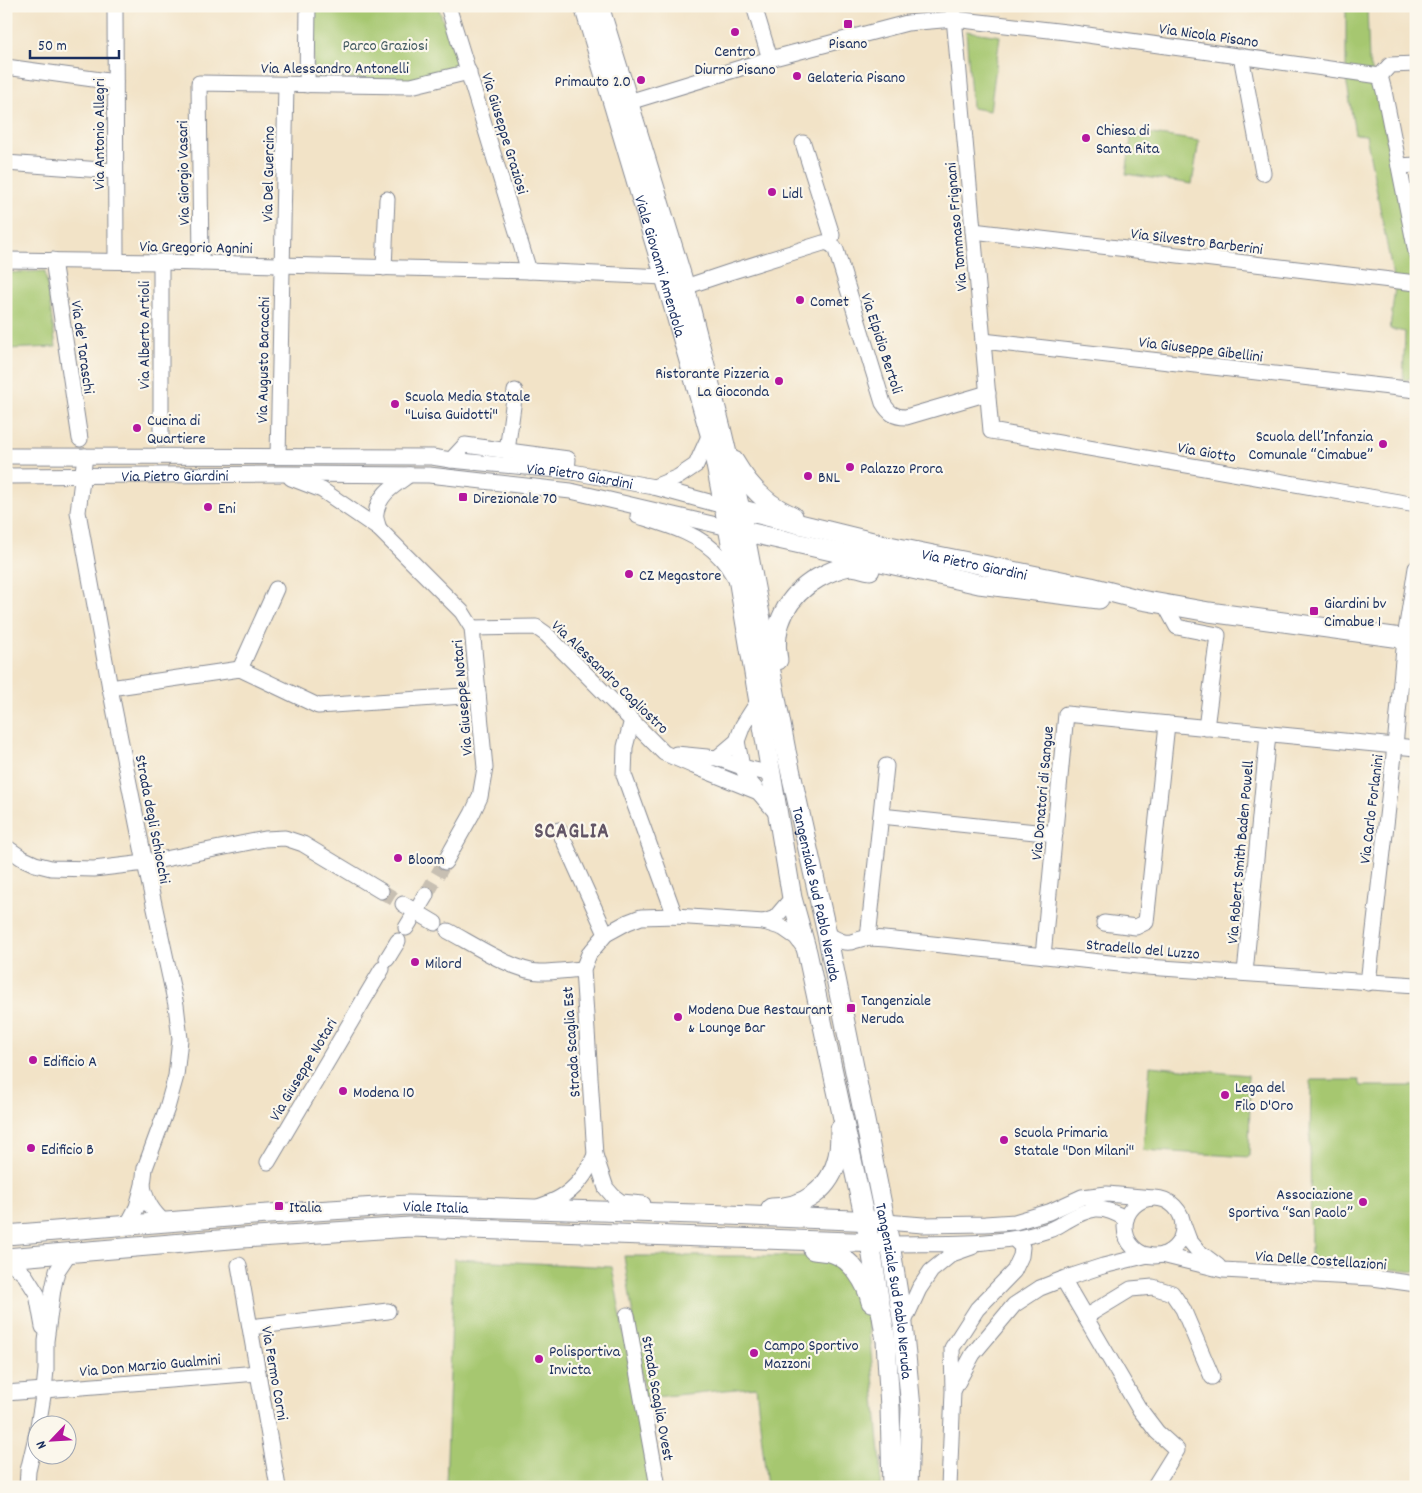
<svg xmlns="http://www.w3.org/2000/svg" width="1422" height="1493" font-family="Dekko,sans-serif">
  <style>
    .park { fill: #a6c770; stroke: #607b67 }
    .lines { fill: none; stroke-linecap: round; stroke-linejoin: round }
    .minor-tunnel { stroke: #c7bfb2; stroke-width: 15; stroke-dasharray: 15 8; stroke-linecap: butt }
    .minor-casing { stroke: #868992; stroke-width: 17 }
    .major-casing { stroke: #868992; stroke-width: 21 }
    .minor { stroke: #fff; stroke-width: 15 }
    .major { stroke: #fff; stroke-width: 19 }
    .poi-dot { fill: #b5179e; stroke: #fbf7ec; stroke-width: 2 }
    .labels { text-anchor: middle; stroke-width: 4.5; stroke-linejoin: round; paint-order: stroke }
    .street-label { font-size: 16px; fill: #1b2f5e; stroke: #fbf7ec }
    .poi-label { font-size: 16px; fill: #1b2f5e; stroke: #fbf7ec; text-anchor: start }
    .park-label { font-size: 16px; fill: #455d63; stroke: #fbf7ec }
    .district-label { font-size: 21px; font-weight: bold; letter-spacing: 1px; fill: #635667; stroke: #fbf7ec }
  </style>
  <rect width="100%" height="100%" fill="#fbf7ec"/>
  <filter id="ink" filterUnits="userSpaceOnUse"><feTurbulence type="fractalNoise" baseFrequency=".02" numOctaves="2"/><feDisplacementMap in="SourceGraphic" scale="10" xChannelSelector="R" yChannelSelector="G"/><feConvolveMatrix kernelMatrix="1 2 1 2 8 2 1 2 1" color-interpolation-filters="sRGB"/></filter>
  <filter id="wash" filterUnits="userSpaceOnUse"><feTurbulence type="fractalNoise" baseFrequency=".0096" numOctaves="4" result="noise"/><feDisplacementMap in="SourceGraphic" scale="20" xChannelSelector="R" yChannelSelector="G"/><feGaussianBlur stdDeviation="1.12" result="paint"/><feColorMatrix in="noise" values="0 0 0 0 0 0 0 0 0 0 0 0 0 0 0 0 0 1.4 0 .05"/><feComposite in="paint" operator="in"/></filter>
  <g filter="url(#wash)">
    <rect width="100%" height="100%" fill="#f2e3c7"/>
    <path class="park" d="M314,6H438L458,66L412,81L315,77L313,75Z
      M1346,6H1367L1369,61L1377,86L1416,288V376L1403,381L1405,332L1390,329L1395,287L1366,135L1355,134L1346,78Z
      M966,31L1000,36L990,111L972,108Z
      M1132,131L1199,141L1192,184L1126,174Z
      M45,271L56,347L6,349V273Z
      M1150,1066L1248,1075V1093H1250L1249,1157L1143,1150Z
      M1311,1080H1359L1361,1086H1416V1272L1311,1260L1310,1143Z
      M624,1256H806C835,1259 855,1270 865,1299C867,1305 867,1312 868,1319L881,1465L880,1487H767L756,1387L645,1398Z
      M454,1259L612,1267L651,1487H446Z"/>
  </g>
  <g filter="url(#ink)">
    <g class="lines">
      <path class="minor-tunnel" d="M381,891L403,904
        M426,895L445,862"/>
      <g class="minor-casing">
        <g id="minor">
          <path d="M115,6L116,261"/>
          <path d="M448,6L529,271"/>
          <path d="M754,6L770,59"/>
          <path d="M953,6L991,431L1416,505"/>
          <path d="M1241,56L1263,173"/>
          <path d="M6,67L115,82"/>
          <path d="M1380,76L1384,91L1416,252"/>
          <path d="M1380,76L1390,65L1416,64"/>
          <path d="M307,85L308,6"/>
          <path d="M619,105L770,59L907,23L954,19L1066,32L1380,76"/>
          <path d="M803,143L832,235L830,244"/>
          <path d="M6,163L115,171"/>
          <path d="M1399,166L1416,165"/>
          <path d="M973,231L1416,283"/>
          <path d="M6,260L161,262L529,271L665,277"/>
          <path d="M53,260L80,439"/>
          <path d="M161,262V438"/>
          <path d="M201,263L199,83L411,86L469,72"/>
          <path d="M384,268L387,199"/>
          <path d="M685,287L730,272L823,243C830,242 833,245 836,250L883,403C889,413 894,417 906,417L988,393"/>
          <path d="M983,341L1416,390"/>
          <path d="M507,451L515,391"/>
          <path id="s1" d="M6,456L432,457L451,460L567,471L654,487L724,506"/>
          <path d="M85,456L78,512L110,688L145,863L176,1005L180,1039L176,1076L167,1108L145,1168L143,1185L137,1207L127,1226"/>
          <path d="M278,456L286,85"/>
          <path d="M451,460L465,445L568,459L567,471"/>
          <path id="s2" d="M6,476L283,474L429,475L571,491L729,528"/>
          <path d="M291,478L322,490L379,529L462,612L472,628L485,768L480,797L472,814L445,862"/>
          <path d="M654,487L678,477L696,465L710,434"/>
          <path d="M638,516C667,525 699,533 720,557C727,564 732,574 738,582"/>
          <path d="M379,529C378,525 375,518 376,514C378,494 395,485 409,475"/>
          <path d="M1164,603L1177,627L1218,635L1206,728"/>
          <path d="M472,628L536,627L546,634L664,753L694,766L756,791"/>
          <path d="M240,669L276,589"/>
          <path d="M110,688L240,669L318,706L478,695"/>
          <path d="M632,720L625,747L624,775L675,916"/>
          <path d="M737,741L742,767L749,781L778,815"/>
          <path d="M676,754L717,758L742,767L771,774"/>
          <path d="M717,758L737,741L743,725L759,700"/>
          <path d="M881,816L1055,834"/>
          <path d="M559,830L606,934"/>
          <path d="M6,847L22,858L35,864L51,868L94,869L145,863L265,839L285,838L303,844L381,891"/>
          <path d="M403,904L435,923"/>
          <path d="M764,922L775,918L792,898"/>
          <path d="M1104,923L1136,927L1146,922L1167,724"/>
          <path d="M406,928L426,895"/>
          <path d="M448,931C471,943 515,972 540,972C554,972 569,970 583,969"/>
          <path d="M827,934C836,939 845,945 854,941C859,940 862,938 866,938C876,938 886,939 895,940L1147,967L1416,985"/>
          <path d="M868,938L886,766"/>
          <path d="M1043,956L1066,714L1416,748"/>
          <path d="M387,959L398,941"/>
          <path d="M1245,973L1268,734"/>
          <path d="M1368,983L1395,746L1405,638L1416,568"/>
          <path d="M268,1162L382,969"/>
          <path d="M143,1186C146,1202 153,1212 165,1223"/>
          <circle cx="1154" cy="1227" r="29"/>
          <path d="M643,1204L621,1202L613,1196L606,1188L595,1155L583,969L589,954L606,934L628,922L641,917L675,916L764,922L783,928L796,937L805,949"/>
          <path d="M535,1208C544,1205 553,1202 561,1197C577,1188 588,1171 595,1155"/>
          <path d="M886,1222L923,1225L985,1224L1015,1222L1049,1212L1082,1197L1107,1194L1153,1198"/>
          <path d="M1183,1224L1189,1240L1198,1251L1218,1266"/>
          <path d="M890,1244C943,1243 998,1247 1049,1230C1055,1228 1061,1224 1066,1221C1091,1207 1101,1204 1126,1219"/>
          <path d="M1162,1255L1223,1270L1373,1278L1416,1284"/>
          <path d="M6,1258L25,1275L37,1294L43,1327"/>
          <path d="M239,1265L278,1487"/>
          <path d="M1063,1279L1138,1407L1157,1432L1177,1450L1154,1487"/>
          <path d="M627,1315L658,1487"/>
          <path d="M1085,1317L1131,1289L1153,1287L1172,1293L1183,1309L1212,1377"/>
          <path d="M903,1324L919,1289L931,1271L952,1254L972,1247"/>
          <path d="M250,1327L388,1311"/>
          <path d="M954,1389L973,1354L1014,1305L1040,1288L1063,1279L1103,1266L1148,1255"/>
          <path d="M6,1393L258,1373"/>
          <path d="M38,1426L44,1390L46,1370V1341L53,1289L57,1271L69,1253"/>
          <path d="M27,1487L28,1471L38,1428"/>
          <path d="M949,1487L953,1391L952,1348L977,1309L1014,1271L1021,1256L1022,1247L1014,1239"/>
        </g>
      </g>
      <g class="major-casing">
        <g id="major">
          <path id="s3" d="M584,6L665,277L710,434L739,584L792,898L807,952L870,1243L886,1341L890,1407L892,1487"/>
          <path id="s4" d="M599,6L685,287L721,428L740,509L786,751L827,934L890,1244L903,1324L911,1408L908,1487"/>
          <path d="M734,461C748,485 767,506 793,516"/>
          <path id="s5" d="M730,507L889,546L1091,587L1141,600L1209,612L1416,640"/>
          <path d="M734,529L979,584L1099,599"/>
          <path d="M778,660C771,625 788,595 818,578C827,573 839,568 850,566C856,566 864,569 870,570"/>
          <path d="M771,1208C804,1208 831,1189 838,1156C840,1147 840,1138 840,1129"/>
          <path id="s6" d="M6,1235L253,1215L408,1205L728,1215L877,1221"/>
          <path d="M813,1250C819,1251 827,1251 833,1253C852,1259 867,1284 871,1302"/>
          <path d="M6,1258L242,1238L410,1227L881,1243"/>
        </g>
      </g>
      <use href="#minor" class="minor"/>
      <use href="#major" class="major"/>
    </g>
  </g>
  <g class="poi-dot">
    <rect x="843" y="19" width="10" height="10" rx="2.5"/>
    <circle cx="735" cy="32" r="5"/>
    <circle cx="797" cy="76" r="5"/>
    <circle cx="641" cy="80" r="5"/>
    <circle cx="1086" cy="138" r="5"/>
    <circle cx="772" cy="192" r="5"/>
    <circle cx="800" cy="300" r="5"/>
    <circle cx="779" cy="381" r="5"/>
    <circle cx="395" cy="404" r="5"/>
    <circle cx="137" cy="428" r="5"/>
    <circle cx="1383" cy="444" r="5"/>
    <circle cx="850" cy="467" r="5"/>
    <circle cx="808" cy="476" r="5"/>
    <rect x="458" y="492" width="10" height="10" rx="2.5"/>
    <circle cx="208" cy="507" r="5"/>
    <circle cx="629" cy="574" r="5"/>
    <rect x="1309" y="606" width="10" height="10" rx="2.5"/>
    <circle cx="398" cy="858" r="5"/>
    <circle cx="415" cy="962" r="5"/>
    <rect x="846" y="1003" width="10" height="10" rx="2.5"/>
    <circle cx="678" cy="1017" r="5"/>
    <circle cx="33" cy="1060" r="5"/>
    <circle cx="343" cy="1091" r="5"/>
    <circle cx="1225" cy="1095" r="5"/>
    <circle cx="1004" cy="1140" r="5"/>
    <circle cx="31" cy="1148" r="5"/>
    <circle cx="1363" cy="1202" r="5"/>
    <rect x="274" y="1201" width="10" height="10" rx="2.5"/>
    <circle cx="754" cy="1353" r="5"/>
    <circle cx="539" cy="1359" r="5"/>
  </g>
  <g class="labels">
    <g class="street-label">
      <text transform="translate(1209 34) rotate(8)" y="6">Via Nicola Pisano</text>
      <text x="335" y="73">Via Alessandro Antonelli</text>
      <text transform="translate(506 133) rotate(73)" y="6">Via Giuseppe Graziosi</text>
      <text transform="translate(98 134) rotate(-90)" y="6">Via Antonio Allegri</text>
      <text transform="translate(182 173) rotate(-91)" y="6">Via Giorgio Vasari</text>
      <text transform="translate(267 174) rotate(-89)" y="6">Via Del Guercino</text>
      <text transform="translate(955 227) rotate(-95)" y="6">Via Tommaso Frignani</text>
      <text transform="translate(1197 240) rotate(7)" y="6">Via Silvestro Barberini</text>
      <text transform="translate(196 246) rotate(1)" y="6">Via Gregorio Agnini</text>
      <text dy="6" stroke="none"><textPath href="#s3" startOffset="271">Viale Giovanni Amendola</textPath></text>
      <text transform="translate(143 335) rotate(-90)" y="6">Via Alberto Artioli</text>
      <text transform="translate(883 343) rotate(72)" y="6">Via Elpidio Bertoli</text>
      <text transform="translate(84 347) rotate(82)" y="6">Via de' Taraschi</text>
      <text transform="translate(1201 348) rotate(7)" y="6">Via Giuseppe Gibellini</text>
      <text transform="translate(262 360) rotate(-89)" y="6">Via Augusto Baracchi</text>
      <text transform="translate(1207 451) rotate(10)" y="6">Via Giotto</text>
      <text dy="6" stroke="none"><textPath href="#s2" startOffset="169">Via Pietro Giardini</textPath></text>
      <text dy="6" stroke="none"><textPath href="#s1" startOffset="575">Via Pietro Giardini</textPath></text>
      <text dy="6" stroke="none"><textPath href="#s5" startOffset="251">Via Pietro Giardini</textPath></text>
      <text transform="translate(611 676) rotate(44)" y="6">Via Alessandro Cagliostro</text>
      <text transform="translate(461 698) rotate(-95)" y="6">Via Giuseppe Notari</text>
      <text transform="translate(1041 793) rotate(-85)" y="6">Via Donatori di Sangue</text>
      <text transform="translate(1370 809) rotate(-83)" y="6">Via Carlo Forlanini</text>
      <text transform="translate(154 819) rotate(79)" y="6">Strada degli Schiocchi</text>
      <text transform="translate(1239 852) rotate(-85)" y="6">Via Robert Smith Baden Powell</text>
      <text dy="6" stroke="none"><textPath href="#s4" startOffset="915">Tangenziale Sud Pablo Neruda</textPath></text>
      <text transform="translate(1143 948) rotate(5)" y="6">Stradello del Luzzo</text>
      <text transform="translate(570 1042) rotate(-94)" y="6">Strada Scaglia Est</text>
      <text transform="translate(302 1069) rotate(-59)" y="6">Via Giuseppe Notari</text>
      <text dy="6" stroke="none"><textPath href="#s6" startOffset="431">Viale Italia</textPath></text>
      <text transform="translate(1321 1259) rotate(4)" y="6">Via Delle Costellazioni</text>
      <text dy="6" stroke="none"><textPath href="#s4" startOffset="1320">Tangenziale Sud Pablo Neruda</textPath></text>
      <text transform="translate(150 1364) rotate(-5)" y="6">Via Don Marzio Gualmini</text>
      <text transform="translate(276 1373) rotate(80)" y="6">Via Fermo Corni</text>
      <text transform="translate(659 1398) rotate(80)" y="6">Strada Scaglia Ovest</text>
    </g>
    <g class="poi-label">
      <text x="848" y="48" text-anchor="middle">Pisano</text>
      <text x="735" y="56" text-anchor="middle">Centro<tspan x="735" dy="18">Diurno Pisano</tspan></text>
      <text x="807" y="82">Gelateria Pisano</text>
      <text x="631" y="86" text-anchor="end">Primauto 2.0</text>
      <text x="1096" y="135">Chiesa di<tspan x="1096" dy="18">Santa Rita</tspan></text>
      <text x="782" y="198">Lidl</text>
      <text x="810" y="306">Comet</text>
      <text x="769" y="378" text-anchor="end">Ristorante Pizzeria<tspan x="769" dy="18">La Gioconda</tspan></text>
      <text x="405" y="401">Scuola Media Statale<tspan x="405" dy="18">"Luisa Guidotti"</tspan></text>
      <text x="147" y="425">Cucina di<tspan x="147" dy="18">Quartiere</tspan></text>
      <text x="1373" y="441" text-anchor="end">Scuola dell’Infanzia<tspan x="1373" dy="18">Comunale “Cimabue”</tspan></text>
      <text x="860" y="473">Palazzo Prora</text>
      <text x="818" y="482">BNL</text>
      <text x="473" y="503">Direzionale 70</text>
      <text x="218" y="513">Eni</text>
      <text x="639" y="580">CZ Megastore</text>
      <text x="1324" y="608">Giardini bv<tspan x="1324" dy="18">Cimabue 1</tspan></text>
      <text x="408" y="864">Bloom</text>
      <text x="425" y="968">Milord</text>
      <text x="861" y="1005">Tangenziale<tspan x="861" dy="18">Neruda</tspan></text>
      <text x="688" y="1014">Modena Due Restaurant<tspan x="688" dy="18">&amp; Lounge Bar</tspan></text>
      <text x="43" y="1066">Edificio A</text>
      <text x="1235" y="1092">Lega del<tspan x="1235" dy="18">Filo D'Oro</tspan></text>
      <text x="353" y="1097">Modena 10</text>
      <text x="1014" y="1137">Scuola Primaria<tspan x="1014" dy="18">Statale "Don Milani"</tspan></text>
      <text x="41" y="1154">Edificio B</text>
      <text x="1353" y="1199" text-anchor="end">Associazione<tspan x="1353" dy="18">Sportiva “San Paolo”</tspan></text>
      <text x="289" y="1212">Italia</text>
      <text x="764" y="1350">Campo Sportivo<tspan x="764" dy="18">Mazzoni</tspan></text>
      <text x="549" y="1356">Polisportiva<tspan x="549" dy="18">Invicta</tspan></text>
    </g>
    <g class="park-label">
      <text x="385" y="50">Parco Graziosi</text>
    </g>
    <g class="district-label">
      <text x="572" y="837">SCAGLIA</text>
    </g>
  </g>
  <rect width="1422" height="1493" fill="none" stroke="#fbf7ec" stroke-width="25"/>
  <g transform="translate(52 1440) rotate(245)"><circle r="24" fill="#fbf7ec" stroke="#a1a7b3"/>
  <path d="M0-4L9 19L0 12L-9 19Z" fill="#b5179e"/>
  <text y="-8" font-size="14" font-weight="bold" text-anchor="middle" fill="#1b2f5e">N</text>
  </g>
  <path d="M30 50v8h89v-8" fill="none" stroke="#1b2f5e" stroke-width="2.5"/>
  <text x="38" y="50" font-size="15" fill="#1b2f5e" stroke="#fbf7ec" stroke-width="4" paint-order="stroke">50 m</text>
</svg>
